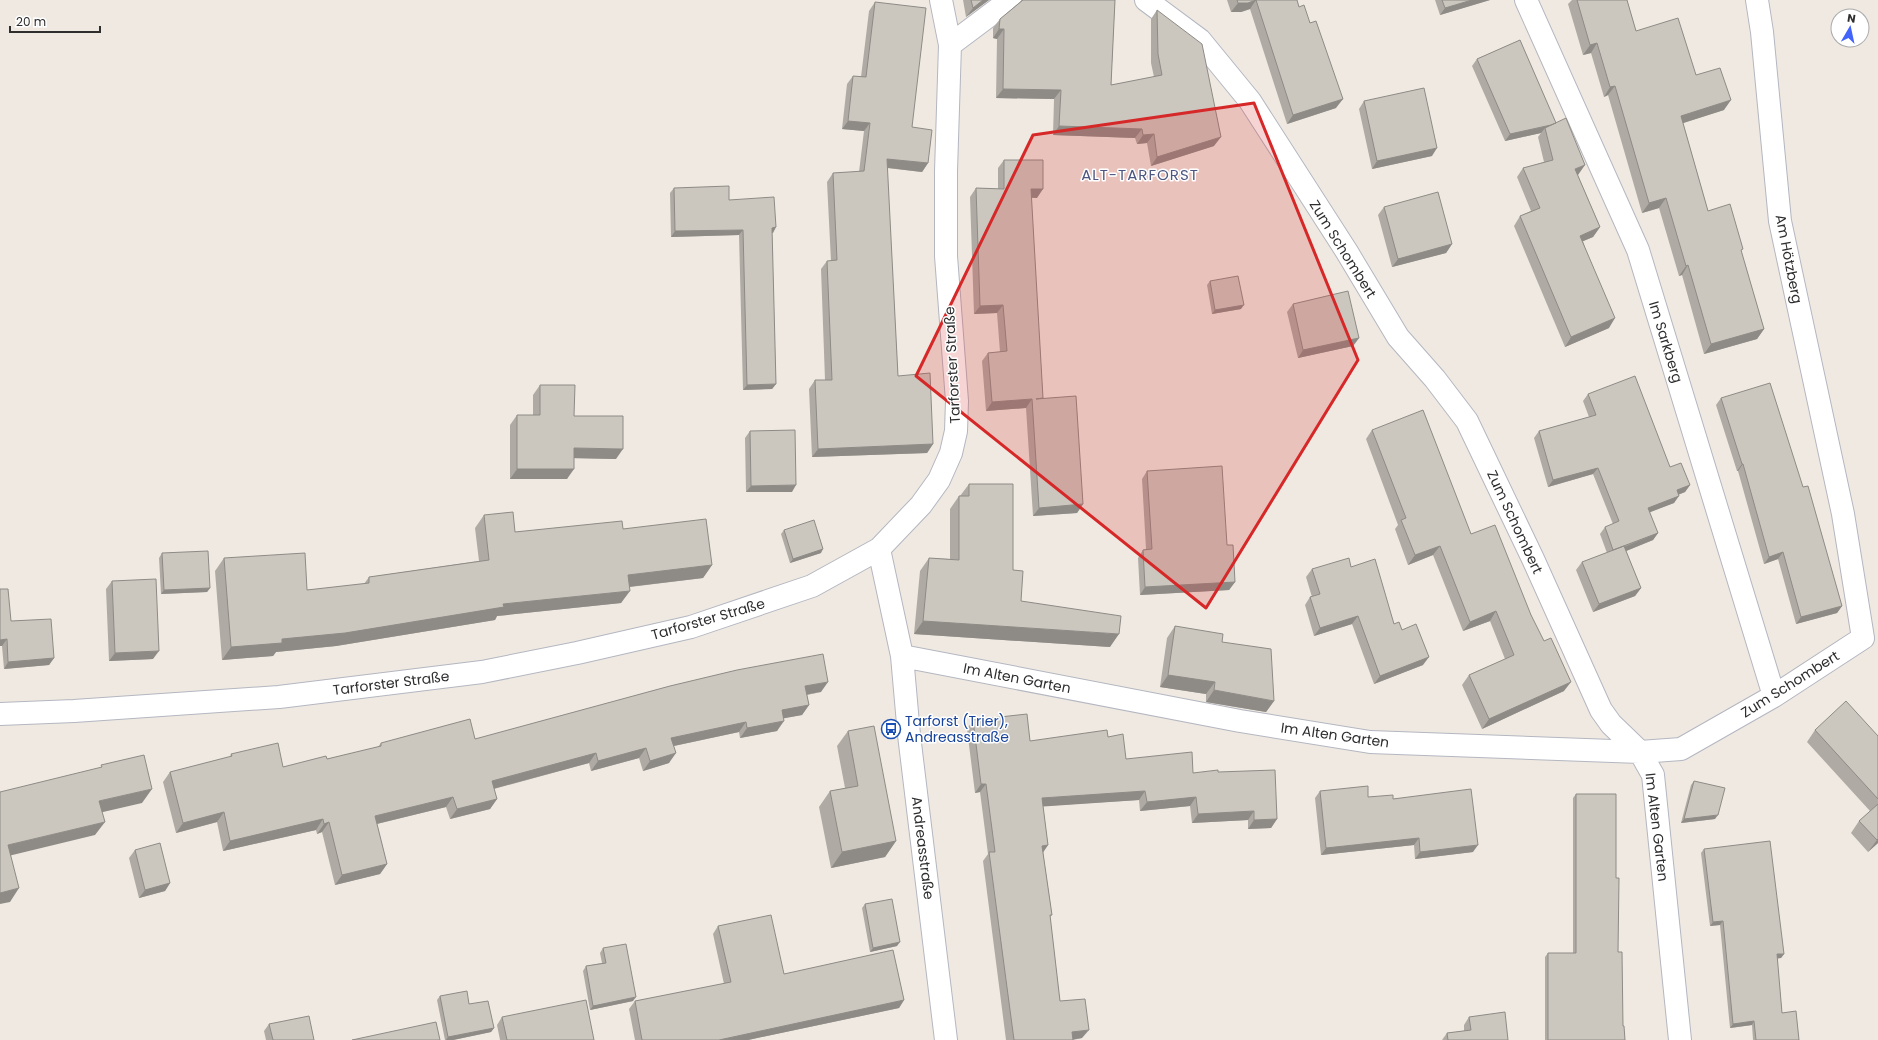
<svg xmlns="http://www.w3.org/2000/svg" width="1878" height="1040" font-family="Poppins,sans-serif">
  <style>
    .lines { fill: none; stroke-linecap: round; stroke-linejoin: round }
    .street-casing { stroke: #b4b7c1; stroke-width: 24 }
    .street { stroke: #fff; stroke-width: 22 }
    .wall { fill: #afaba4 }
    .shaded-wall { fill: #8e8b86 }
    .building { fill: #cbc7bf; stroke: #8e8b86 }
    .marked { fill: #d62828; fill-opacity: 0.2; stroke: #d62828; stroke-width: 3; stroke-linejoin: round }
    .labels { text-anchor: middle; stroke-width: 3; stroke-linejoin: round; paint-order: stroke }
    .street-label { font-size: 14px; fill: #2e2e2e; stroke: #fff }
    .transit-label { font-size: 14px; fill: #164399; stroke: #fff; text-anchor: start }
    .neighbourhood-label { font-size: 15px; letter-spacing: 1px; fill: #4d5680; stroke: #fff }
  </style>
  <rect width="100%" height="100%" fill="#efe9e1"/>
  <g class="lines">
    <g class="street-casing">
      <path id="street" d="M1146,0L1200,40L1250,101L1347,252L1398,337L1435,379L1467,421L1533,559L1601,710L1611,724L1640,752L1653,775L1680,1040
        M1526,0L1638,250L1774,696
        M950,45L1010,0
        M879,549L902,656L909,735L946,1040
        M902,656L1240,721L1370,742L1640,752L1681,749L1774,696L1863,638L1843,514L1780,221L1762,32L1757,0
        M0,714L74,711L279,697L482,672L577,653L691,627L812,586L879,549L921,505L939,480L951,453L956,431L957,401L946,256V171L950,45L941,0"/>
    </g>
    <use href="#street" class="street"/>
  </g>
  <path class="wall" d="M963,0H989L966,17Z
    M1022,0H1115L1111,85L1154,77L1151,63V19L1157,10L1214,146L1151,166L1147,143L1137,144L1135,138L1053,135L1054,99L996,98L997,39L993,38V28L1000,19Z
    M1227,0H1297L1299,7L1310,23L1336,108L1287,124L1250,9L1241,12H1231Z
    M1435,0H1490L1440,15Z
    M1572,0H1627L1636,31L1696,75L1724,110L1683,123L1708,211L1741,252L1764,329L1757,339L1704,354L1682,275L1679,276L1659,208L1642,213L1608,95L1604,97L1591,53L1583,55L1568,4Z
    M875,2L912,127L928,163L922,172L887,168L898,376L933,444L927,453L812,457L809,389L815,380H825L821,269L827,261H831L827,182L833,173L859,172L864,131L842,129L847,84L853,76L861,77L869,11Z
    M1520,40L1600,227L1593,237L1583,241L1609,328L1565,347L1514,226L1520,216L1531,211L1517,177L1523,168L1544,162L1538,137L1541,133L1505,141L1472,66L1477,59Z
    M1364,101L1432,156L1372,169L1359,109Z
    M1004,160L1037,198H1031L1043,398L1083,504L1077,513L1033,516L1026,408L986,411L982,361L988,353L1000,352L997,313L974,314L970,197L976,188L998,189V168Z
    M674,188L729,200L776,227L772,233L776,384L772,389L743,390L739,235L671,237L670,193Z
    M1384,207L1452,244L1446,253L1392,267L1378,215Z
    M1210,281L1241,309L1212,314L1207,285Z
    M1293,304L1359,338L1353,346L1298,358L1287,312Z
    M540,385L574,416L616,459L574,458L567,479H510V425L517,415H533V395Z
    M1588,394L1690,485L1685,492L1678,495L1674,503L1649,512L1658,533L1653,540L1626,551L1641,588L1635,596L1593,612L1576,570L1582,562L1607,553L1600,534L1605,527L1613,524L1593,474L1548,487L1534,438L1539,431L1589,417L1583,401Z
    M1721,398L1803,487L1842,606L1837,613L1796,624L1778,559L1764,564L1738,471H1737L1716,405Z
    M1372,430L1471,534L1531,615L1564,691L1482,729L1462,685L1469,675L1505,659L1490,621L1463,631L1433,555L1408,565L1395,529L1398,525L1366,439Z
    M750,431L792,492H746L745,438Z
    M1147,471L1227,545L1235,582L1229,590L1140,595L1138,558L1143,550L1146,549L1142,479Z
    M969,484L1013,570L1021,601L1110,647L914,634L920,571L929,558L950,559V509L959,496H960Z
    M484,515L515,532L623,529L712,565L703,578L630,587L621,603L497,616L495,620L336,646L276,652L273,656L222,660L215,571L224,558L307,590L364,584L369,577L479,561L475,528Z
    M784,530L821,553L790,563L781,534Z
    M162,553L210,588L207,592L161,594L159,558Z
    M1351,567L1394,624L1402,630L1423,665L1374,684L1352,624L1314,636L1305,605L1310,597H1312L1306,577L1312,569Z
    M112,581L153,659L109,661L106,589Z
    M0,589L11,621L54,658L49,665L4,669L2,646H0Z
    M1175,626L1222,642L1274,701L1266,712L1206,702V694L1160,687L1167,638Z
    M821,692L807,695L809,705L802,715L783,718L777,731L740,738L739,732L674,746L669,763L643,771L639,758L591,771L589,763L494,789L497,799L490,809L450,819L446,807L377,824L387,864L380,874L335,885L322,832L317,834L316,830L223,851L217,822L176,833L163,782L170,772L230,757L231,754L283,767L327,759L378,747L381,743L475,739Z
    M973,720L1030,741L1108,737L1126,759L1193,773L1218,772L1277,819L1271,828L1248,829V820L1192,823L1190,806L1140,811L1139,800L1043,806L1048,845L1043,852L1052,915L1050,917L1060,1001L1082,1038L1073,1040H1006L983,861L988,854L980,792L975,793L967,729Z
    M1815,730L1878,736V843L1868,852L1851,833L1859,821L1870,811L1807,742Z
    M848,731L896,841L885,857L831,868L819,807L830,791L845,788L837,746Z
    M1694,781L1715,819L1681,823L1691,785Z
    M1320,791L1368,797L1393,799L1473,852L1415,859L1414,845L1321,855L1315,798Z
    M1576,794L1616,878L1618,952L1623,1026L1625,1040H1545V957L1548,953H1573V798Z
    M1704,849L1784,954L1781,958H1777L1782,1013L1799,1040H1753L1752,1025L1730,1028L1720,925L1710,926L1701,853Z
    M135,850L170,883L165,891L139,898L129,858Z
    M865,904L897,946L870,952L862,908Z
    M718,926L784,974L904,1000L899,1008L748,1040H635L629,1009L635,1001L724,984L713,934Z
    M603,948L633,1001L590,1010L583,971L586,966L602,963L600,953Z
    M440,996L494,1028L491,1032L453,1040H445L437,1000Z
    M502,1017L594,1040H500L497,1025Z
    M1469,1017L1508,1040H1442L1447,1033L1464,1031V1025Z
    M269,1024L314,1040H266L264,1031Z"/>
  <path class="shaded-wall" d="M983,0H989L966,17L973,8Z
    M1256,0L1250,9L1241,12H1231L1238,3Z
    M1472,0H1490L1440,15L1445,8Z
    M999,29H1004L997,39L993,38Z
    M1597,43L1591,53L1583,55L1590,45Z
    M1615,86L1608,95L1604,97L1610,87Z
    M1003,89L1061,90L1054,99L996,98Z
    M1343,99L1336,108L1287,124L1293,115Z
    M1731,100L1724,110L1674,126L1681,116Z
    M848,121L870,123L864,131L842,129Z
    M1556,124L1545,128L1541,133L1505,141L1510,134Z
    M1059,126L1142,129L1135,138L1053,135Z
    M1154,134L1147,143L1137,144L1143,135Z
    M1221,137L1214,146L1151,166L1157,157Z
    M1437,148L1432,156L1372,169L1377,161Z
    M887,159L928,163L922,172L881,167Z
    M1585,165L1578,175L1568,179L1575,169Z
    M1031,189H1043L1037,198L1025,197Z
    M1666,198L1659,208L1642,213L1649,203Z
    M776,227L773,233H768L772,228Z
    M1600,227L1593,237L1574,245L1580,236Z
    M743,230L739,235L671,237L675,231Z
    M1452,244L1446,253L1392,267L1398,259Z
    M1688,265L1682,275L1679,276L1686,266Z
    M1003,305L997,313L974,314L980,306Z
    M1244,305L1241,309L1212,314L1215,310Z
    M1615,318L1609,328L1565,347L1571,337Z
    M1764,329L1757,339L1704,354L1711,344Z
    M1359,338L1353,346L1298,358L1303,350Z
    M776,384L772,389L743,390L747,385Z
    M1032,399L1026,408L986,411L992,402Z
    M933,444L927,453L812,457L818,449Z
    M574,448L623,449L616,459L567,458Z
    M1742,464H1743L1738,471H1737Z
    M1598,468L1593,474L1548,487L1553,480Z
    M517,469H574L567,479H510Z
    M796,485L792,492H746L751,486Z
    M1690,485L1685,492L1672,497L1677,490Z
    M1679,496L1674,503L1643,515L1648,508Z
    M1083,504L1077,513L1033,516L1039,508Z
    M1658,533L1653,540L1609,558L1614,551Z
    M1440,546L1433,555L1408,565L1415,555Z
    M823,549L821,553L790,563L793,559Z
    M1783,552L1778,559L1764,564L1769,557Z
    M712,565L703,578L619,588L628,575Z
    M1235,582L1229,590L1140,595L1145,587Z
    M210,588L207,592L161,594L164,590Z
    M1641,588L1635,596L1593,612L1599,604Z
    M630,591L621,603L497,616L495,620L336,646L276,652L273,656L222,660L231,647L503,604Z
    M1842,606L1837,613L1796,624L1801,617Z
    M1496,611L1490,621L1463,631L1470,622Z
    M1358,616L1352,624L1314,636L1320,628Z
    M923,621L1119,634L1110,647L914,634Z
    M7,639L2,646H0V640Z
    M159,651L153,659L109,661L115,653Z
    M1429,657L1423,665L1374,684L1380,676Z
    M54,658L49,665L4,669L8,662Z
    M1168,675L1215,682L1206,694L1160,687Z
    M828,682L821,692L798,696L805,686Z
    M1571,682L1564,691L1482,729L1489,719Z
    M1214,690L1274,701L1266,712L1206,702Z
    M809,705L802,715L775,720L782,710Z
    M784,721L777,731L740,738L747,728Z
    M746,722L739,732L664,748L671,738Z
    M646,748L639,758L591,771L598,761Z
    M596,753L589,763L485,791L492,781Z
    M676,753L669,763L643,771L650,761Z
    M981,784H986L980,792L975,793Z
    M152,789L142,803L90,815L99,801Z
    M1145,791L1139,800L1036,807L1042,798Z
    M453,797L446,807L368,826L375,816Z
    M1196,797L1190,806L1140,811L1147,802Z
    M497,799L490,809L450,819L457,809Z
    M1254,811L1248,820L1192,823L1198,814Z
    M224,812L217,822L176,833L183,823Z
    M1718,815L1715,819L1681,823L1684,819Z
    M323,819L316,830L223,851L230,841Z
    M1277,819L1271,828L1248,829L1254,820Z
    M105,822L95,835L0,858L8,845Z
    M329,822L322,832L317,834L324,824Z
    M1419,838L1414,845L1321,855L1326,848Z
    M1878,839V843L1868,852L1877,840Z
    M896,841L885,857L831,868L842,852Z
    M1048,845L1042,854V846Z
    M1478,845L1473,852L1415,859L1420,852Z
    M387,864L380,874L335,885L342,875Z
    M170,883L165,891L139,898L145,890Z
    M19,888L10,902L0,904V893Z
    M1723,921L1720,925L1710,926L1713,922Z
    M900,942L897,946L870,952L873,948Z
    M1777,954H1784L1781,958L1774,959Z
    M636,997L633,1001L590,1010L593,1006Z
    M904,1000L899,1008L748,1040H719Z
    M1754,1021L1752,1025L1730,1028L1733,1024Z
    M494,1028L491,1032L453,1040H446L448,1037Z
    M1089,1030L1082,1038L1069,1040L1072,1032Z"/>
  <path class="building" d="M971,0H983L973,8Z
    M1023,0H1115L1111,85L1162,75L1158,54L1157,10L1202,44L1221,137L1157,157L1154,134L1143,135L1142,129L1059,126L1061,90L1003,89L1004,29H999L1000,19Z
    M1237,0H1297L1299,7L1304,5L1310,23L1316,21L1343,99L1293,115L1256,0L1248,3H1238Z
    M1442,0H1472L1445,8Z
    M1577,0H1627L1636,31L1678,18L1696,75L1720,68L1731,100L1681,116L1708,211L1730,204L1743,249L1741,250L1764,329L1711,344L1688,265L1686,266L1666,198L1649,203L1615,86L1610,87L1597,43L1590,45Z
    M875,2L926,8L912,127L932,130L928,163L887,159L898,376L930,373L933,444L818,449L815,380H832L827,261L837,260L833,173L864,171L870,123L848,121L853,76L866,77Z
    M1520,40L1556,123L1551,125L1510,134L1477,59Z
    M1424,88L1437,148L1377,161L1364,101Z
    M1566,118L1585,165L1575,169L1600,227L1580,236L1615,318L1571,337L1520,216L1540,208L1523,168L1553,160L1545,128Z
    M1004,160H1043V189H1031L1043,398L1036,399L1076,396L1083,504L1039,508L1032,399L992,402L988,353L1007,351L1003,305L980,306L976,188L1004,189Z
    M729,186V200L774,197L776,227L772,228L776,384L747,385L743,230L675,231L674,188Z
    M1438,192L1452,244L1398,259L1384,207Z
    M1238,276L1244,305L1215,310L1210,281Z
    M1348,291L1359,338L1303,350L1293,304Z
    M1635,376L1670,467L1681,463L1690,485L1677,490L1679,496L1648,508L1658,533L1613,550L1605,527L1619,521L1598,468L1553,480L1539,431L1596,415L1588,394Z
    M1770,383L1803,487L1808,486L1842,606L1801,617L1783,552L1769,557L1743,464H1742L1721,398Z
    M540,385H575L574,416H623V449L574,448V469H517V415H540Z
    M1423,410L1471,534L1495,525L1531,615L1544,641L1551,638L1571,682L1489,719L1469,675L1514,655L1496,611L1470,622L1440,546L1415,555L1401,520L1406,518L1372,430Z
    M795,430L796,485L751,486L750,431Z
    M1222,466L1227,545H1233L1235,582L1145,587L1143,550L1152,549L1147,471Z
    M969,484H1013V570L1023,571L1021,601L1121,616L1119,634L923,621L929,558L959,560V496H969Z
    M513,512L515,532L622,521L623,529L706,519L712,565L628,575L630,591L503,604L504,607L345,633L282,639V643L231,647L224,558L305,553L307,590L369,583V577L489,560L484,515Z
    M814,520L823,549L793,559L784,530Z
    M1624,546L1641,588L1599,604L1582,562Z
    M208,551L210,588L164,590L162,553Z
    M1349,558L1351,567L1375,559L1394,624L1399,622L1402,630L1416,624L1429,657L1380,676L1358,616L1320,628L1310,597L1320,594L1312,569Z
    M156,579L159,651L115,653L112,581Z
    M0,589H8L11,621L51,619L54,658L8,662L7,639L0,640Z
    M1175,626L1223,634L1222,642L1271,649L1274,701L1214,690L1215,682L1168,675Z
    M823,654L828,682L805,686L809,705L782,710L784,721L747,728L746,722L671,738L676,753L650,761L646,748L598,761L596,753L492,781L497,799L457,809L453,797L375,816L387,864L342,875L329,822L324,824L323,819L230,841L224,812L183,823L170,772L232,756L231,754L278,743L283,767L326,756L327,759L381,746V743L470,719L475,739L670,686L737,670Z
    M1846,701L1878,736V799L1815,730Z
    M1027,714L1030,741L1107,730L1108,737L1123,734L1126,759L1192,752L1193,773L1218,770V772L1275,770L1277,819L1254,820V811L1198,814L1196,797L1147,802L1145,791L1042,798L1048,845L1042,846L1052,915H1050L1060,1001L1085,999L1089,1030L1072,1032L1073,1040H1014L989,852H995L986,784H981L973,720Z
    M874,726L896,841L842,852L830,791L858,786L848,731Z
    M144,755L152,789L99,801L105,822L8,845L19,888L0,893V792L102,767L101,765Z
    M1694,781L1725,788L1718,815L1684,819Z
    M1368,786V797L1393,795V799L1471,789L1478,845L1420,852L1419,838L1326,848L1320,791Z
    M1576,794H1616V878H1619L1618,952H1622L1623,1026H1624L1625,1040H1548V953H1576Z
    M1878,804V839L1877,840L1859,821Z
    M1770,841L1784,954H1777L1782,1013L1796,1011L1799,1040H1756L1754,1021L1733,1024L1723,921L1713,922L1704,849Z
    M160,843L170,883L145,890L135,850Z
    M892,899L900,942L873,948L865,904Z
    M771,915L784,974L893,950L904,1000L719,1040H642L635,1001L731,982L718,926Z
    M626,944L636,997L593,1006L586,966L606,963L603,948Z
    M467,991L469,1004L488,1001L494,1028L448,1037L440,996Z
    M586,1000L594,1040H507L502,1017Z
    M1505,1012L1508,1040H1448L1447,1033L1471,1030L1469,1017Z
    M309,1016L314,1040H273L269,1024Z
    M436,1022L440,1040H352Z"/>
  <path class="marked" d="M1254,103L1358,360L1206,608L916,376L1033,135Z"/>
  <defs>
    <g id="bus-ring" transform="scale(1)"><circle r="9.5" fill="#fff" stroke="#1a4fb4" stroke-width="1.5"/><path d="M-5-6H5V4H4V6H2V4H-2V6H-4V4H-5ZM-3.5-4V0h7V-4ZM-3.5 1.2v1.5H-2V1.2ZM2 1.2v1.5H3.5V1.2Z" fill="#1a4fb4"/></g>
  </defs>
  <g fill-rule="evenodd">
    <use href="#bus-ring" x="891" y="729"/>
  </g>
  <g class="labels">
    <g class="street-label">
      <text transform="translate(1343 249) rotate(58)" y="5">Zum Schombert</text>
      <text transform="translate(1789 259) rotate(79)" y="5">Am Hötzberg</text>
      <text transform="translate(1666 342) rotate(73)" y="5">Im Sarkberg</text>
      <text transform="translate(952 365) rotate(-93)" y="5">Tarforster Straße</text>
      <text transform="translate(1515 522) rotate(65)" y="5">Zum Schombert</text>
      <text transform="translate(708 619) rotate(-16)" y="5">Tarforster Straße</text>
      <text transform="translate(1017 678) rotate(11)" y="5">Im Alten Garten</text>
      <text transform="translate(391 683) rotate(-7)" y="5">Tarforster Straße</text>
      <text transform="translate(1790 684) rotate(-32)" y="5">Zum Schombert</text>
      <text transform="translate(1335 735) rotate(8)" y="5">Im Alten Garten</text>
      <text transform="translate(1657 827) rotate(83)" y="5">Im Alten Garten</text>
      <text transform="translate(923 848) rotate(83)" y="5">Andreasstraße</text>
    </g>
    <g class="transit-label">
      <text x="905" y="726">Tarforst (Trier),<tspan x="905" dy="16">Andreasstraße</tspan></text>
    </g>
    <g class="neighbourhood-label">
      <text x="1140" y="180">ALT-TARFORST</text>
    </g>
  </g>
  <g transform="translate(1850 28) rotate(9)"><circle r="19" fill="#ffffff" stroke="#ababab"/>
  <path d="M0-3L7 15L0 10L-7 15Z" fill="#4264fb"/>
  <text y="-6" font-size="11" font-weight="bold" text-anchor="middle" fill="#2e2e2e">N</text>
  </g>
  <path d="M10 26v6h90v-6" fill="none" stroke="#2e2e2e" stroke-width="2"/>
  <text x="16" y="26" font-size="12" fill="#2e2e2e" stroke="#ffffff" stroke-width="3" paint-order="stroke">20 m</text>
</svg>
